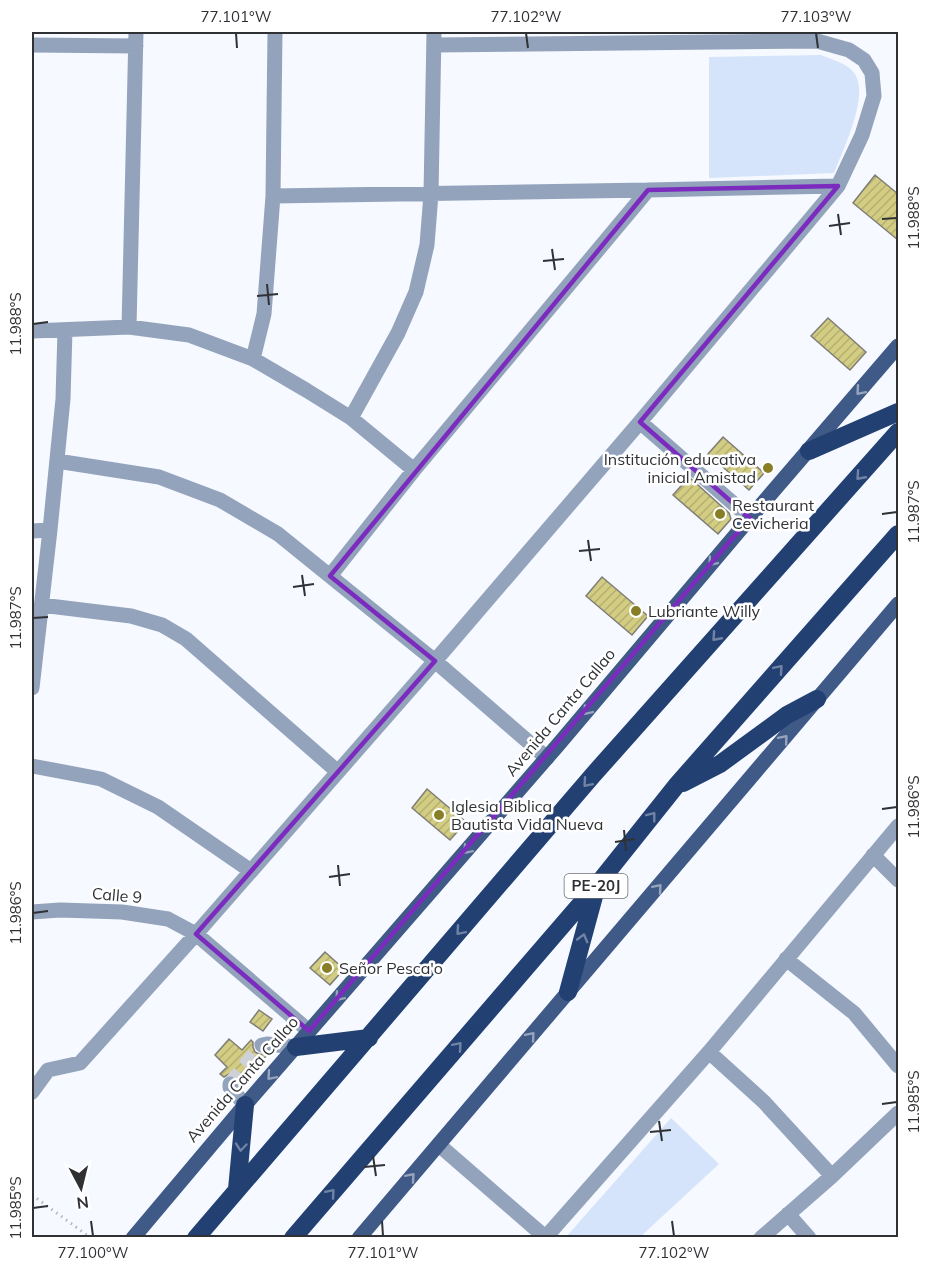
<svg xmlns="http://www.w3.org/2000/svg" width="930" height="1269" font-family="Mulish,sans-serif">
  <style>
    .park { fill: #d5e4fb }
    .building { fill: url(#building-hatch); stroke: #7f7e76; stroke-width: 1.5 }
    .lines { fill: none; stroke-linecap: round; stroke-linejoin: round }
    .minor-tunnel { stroke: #ced1d7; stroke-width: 15; stroke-dasharray: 15 8; stroke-linecap: butt }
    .path { stroke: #b4b7bc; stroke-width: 3; stroke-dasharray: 1.5 4.5; stroke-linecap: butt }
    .minor { stroke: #93a3bc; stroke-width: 15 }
    .major { stroke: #405a87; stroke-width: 15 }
    .highway { stroke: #234073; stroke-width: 18 }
    .oneway { stroke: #96a4bd }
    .oneway2 { stroke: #7083a4 }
    .marked { fill: none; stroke: #7b2cbf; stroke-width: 4.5; stroke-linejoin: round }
    .ticks { fill: none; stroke: #2f3135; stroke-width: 2 }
    .poi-dot { fill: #887e25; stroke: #fff; stroke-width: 2 }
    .labels { text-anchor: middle; stroke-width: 5; stroke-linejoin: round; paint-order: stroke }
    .shield { fill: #fff; stroke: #6d6f72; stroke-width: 1.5 }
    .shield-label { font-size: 15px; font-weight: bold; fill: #2f3135 }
    .poi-label { font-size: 16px; fill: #2f3135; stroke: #fff; text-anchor: start }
    .street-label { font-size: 16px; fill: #2f3135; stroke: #fff }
    .neatline { fill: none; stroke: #2f3135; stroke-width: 2 }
    .ticks-label { font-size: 15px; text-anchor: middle; fill: #2f3135 }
  </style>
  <defs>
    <pattern id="building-hatch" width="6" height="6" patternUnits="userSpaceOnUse" patternTransform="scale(1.5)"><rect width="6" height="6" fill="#d3cc83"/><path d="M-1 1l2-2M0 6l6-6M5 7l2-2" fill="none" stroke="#b5b072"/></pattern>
  </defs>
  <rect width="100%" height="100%" fill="#f6f9ff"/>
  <path class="park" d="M821,55C833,60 850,64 856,76C868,98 843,150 834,173L709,178V57Z
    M671,1118L719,1164L640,1237H566Z"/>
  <path class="building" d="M875,175L898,194V240L853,203Z
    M828,318L866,352L850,370L811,336Z
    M723,437L764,473L749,490L708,454Z
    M689,477L729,513L731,519L718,534L673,495Z
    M602,577L648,616L632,635L586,596Z
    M427,789L466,822L450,840L412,808Z
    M325,952L344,969L330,985L310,968Z
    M259,1010L272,1019L263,1031L250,1022Z
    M229,1039L242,1050L251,1040L253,1042V1047L255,1052L259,1054L267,1055L240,1084L238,1079L234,1075L229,1074L224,1077L220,1074L227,1067L215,1055Z"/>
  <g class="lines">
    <path class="minor-tunnel" d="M230,1084L262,1045"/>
    <path class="path" d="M32,1195L91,1238"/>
    <path class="minor" d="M32,45L136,46
      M273,196L648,190L838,186
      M129,327L136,32
      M32,331L129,327L189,335L253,359L306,390L351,418L414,470
      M253,359L264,314L273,196L275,32
      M351,418L398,333L416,292L427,245L431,194L434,32
      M640,422L750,518
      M57,461L159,477L220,500L278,534L435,661L547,758
      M32,531L50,530
      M330,576L414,470L648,190
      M41,605L131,616L162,625L186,639L338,772
      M32,688L50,530L63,399L65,330
      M32,766L101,779L158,807L251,871
      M873,855L898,880
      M32,912L60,910L122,912L168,919L196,934L309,1031
      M786,959L854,1013L898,1066
      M262,1045L267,1044L296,1047
      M709,1052L764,1102L832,1176
      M230,1084V1087L245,1105
      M32,1092L48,1070L80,1063L196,934L435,661L640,422L838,186L862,135L874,96L872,73L864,60L849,50L817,41L434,45
      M439,1145L545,1237
      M788,1214L809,1238
      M545,1238L709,1052L898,826
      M761,1238L832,1176L898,1113"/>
    <path class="major" d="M133,1238L245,1105L558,745L750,518L898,346
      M359,1238L898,604"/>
    <path class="highway" d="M809,451L898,412
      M683,783L720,764L787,715L817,699
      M568,992L596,889
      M296,1047L369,1038
      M237,1189L245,1105
      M196,1238L593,775L898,432
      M293,1238L597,885L676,786L898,534"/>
  </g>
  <defs><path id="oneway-chevron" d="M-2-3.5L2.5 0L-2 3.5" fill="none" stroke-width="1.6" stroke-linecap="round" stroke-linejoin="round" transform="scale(1.5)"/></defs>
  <g class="oneway">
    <use href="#oneway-chevron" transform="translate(860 391) rotate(131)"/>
    <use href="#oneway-chevron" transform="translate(712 562) rotate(130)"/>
    <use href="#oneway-chevron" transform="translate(587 711) rotate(130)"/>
    <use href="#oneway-chevron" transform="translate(784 739) rotate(-50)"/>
    <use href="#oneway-chevron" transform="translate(467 850) rotate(131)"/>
    <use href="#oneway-chevron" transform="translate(658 888) rotate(-49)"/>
    <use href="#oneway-chevron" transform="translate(339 997) rotate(131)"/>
    <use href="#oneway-chevron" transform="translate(531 1036) rotate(-50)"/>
    <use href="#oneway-chevron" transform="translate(271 1076) rotate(131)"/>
    <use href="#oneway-chevron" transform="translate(411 1177) rotate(-49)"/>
  </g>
  <g class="oneway2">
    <use href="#oneway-chevron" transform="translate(860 476) rotate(132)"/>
    <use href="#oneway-chevron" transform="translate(716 637) rotate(132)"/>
    <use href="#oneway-chevron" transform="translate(779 669) rotate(-49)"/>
    <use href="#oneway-chevron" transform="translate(587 783) rotate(131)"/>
    <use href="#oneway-chevron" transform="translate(652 816) rotate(-52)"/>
    <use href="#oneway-chevron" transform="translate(460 931) rotate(131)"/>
    <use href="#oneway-chevron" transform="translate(583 938) rotate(-75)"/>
    <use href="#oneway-chevron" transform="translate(458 1046) rotate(-49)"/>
    <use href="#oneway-chevron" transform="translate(241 1147) rotate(95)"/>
    <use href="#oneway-chevron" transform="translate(331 1193) rotate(-49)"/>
  </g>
  <path class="marked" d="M838,186L640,422L750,518L309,1031L196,934L435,661L330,576L648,190Z"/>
  <path class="ticks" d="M236,33L237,48M526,33L528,48M816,33L818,48M838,214L841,235M882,219L897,218M829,226L850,223M552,249L555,270M543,261L564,259M267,284L269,305M257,296L278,294M33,324L48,322M882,514L897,512M588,540L591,561M579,551L600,549M302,575L305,596M293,587L314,584M33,618L48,617M882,809L897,807M624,830L626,851M615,842L635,839M338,865L340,886M329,877L350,874M33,913L48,911M882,1104L897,1102M659,1121L662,1141M650,1132L671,1130M373,1156L376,1176M364,1167L385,1165M33,1208L48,1206M91,1221L93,1236M382,1221L383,1236M672,1221L674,1236"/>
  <g class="poi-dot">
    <circle cx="768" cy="468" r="6"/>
    <circle cx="720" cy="514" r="6"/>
    <circle cx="636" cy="611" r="6"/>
    <circle cx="439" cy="815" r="6"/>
    <circle cx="327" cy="968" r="6"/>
  </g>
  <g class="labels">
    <rect class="shield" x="564.5" y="874" width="63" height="24" rx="4.5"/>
    <g class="shield-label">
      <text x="596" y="891">PE-20J</text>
    </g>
    <g class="poi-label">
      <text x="756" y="465" text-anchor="end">Institución educativa<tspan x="756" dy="18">inicial Amistad</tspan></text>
      <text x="732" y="511">Restaurant<tspan x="732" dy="18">Cevicheria</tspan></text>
      <text x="648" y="617">Lubriante Willy</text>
      <text x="451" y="812">Iglesia Biblica<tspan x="451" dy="18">Bautista Vida Nueva</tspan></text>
      <text x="339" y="974">Señor Pesca'o</text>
    </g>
    <g class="street-label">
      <text transform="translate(560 712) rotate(-50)" y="6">Avenida Canta Callao</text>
      <text transform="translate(117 895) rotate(5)" y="6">Calle 9</text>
      <text transform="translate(242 1079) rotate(-49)" y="6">Avenida Canta Callao</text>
    </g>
  </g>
  <rect width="930" height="1269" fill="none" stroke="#ffffff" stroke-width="66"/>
  <g transform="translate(81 1188) rotate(173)" stroke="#ffffff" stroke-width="4.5" paint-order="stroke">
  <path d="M0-4.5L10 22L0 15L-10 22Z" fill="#2f3135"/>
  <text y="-9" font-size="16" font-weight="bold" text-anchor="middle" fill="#2f3135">N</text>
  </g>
  <rect x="33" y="33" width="864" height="1203" class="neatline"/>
  <g class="ticks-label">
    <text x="236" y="22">77.101°W</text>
    <text x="526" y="22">77.102°W</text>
    <text x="816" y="22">77.103°W</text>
    <text transform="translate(914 218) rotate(-90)" y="5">11.988°S</text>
    <text transform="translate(16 324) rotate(-90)" y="5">11.988°S</text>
    <text transform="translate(914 512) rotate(-90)" y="5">11.987°S</text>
    <text transform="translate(16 618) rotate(-90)" y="5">11.987°S</text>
    <text transform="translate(914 807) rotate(-90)" y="5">11.986°S</text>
    <text transform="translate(16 913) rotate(-90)" y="5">11.986°S</text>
    <text transform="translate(914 1102) rotate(-90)" y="5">11.985°S</text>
    <text transform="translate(16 1208) rotate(-90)" y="5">11.985°S</text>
    <text x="93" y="1258">77.100°W</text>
    <text x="383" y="1258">77.101°W</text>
    <text x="674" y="1258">77.102°W</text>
  </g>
</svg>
